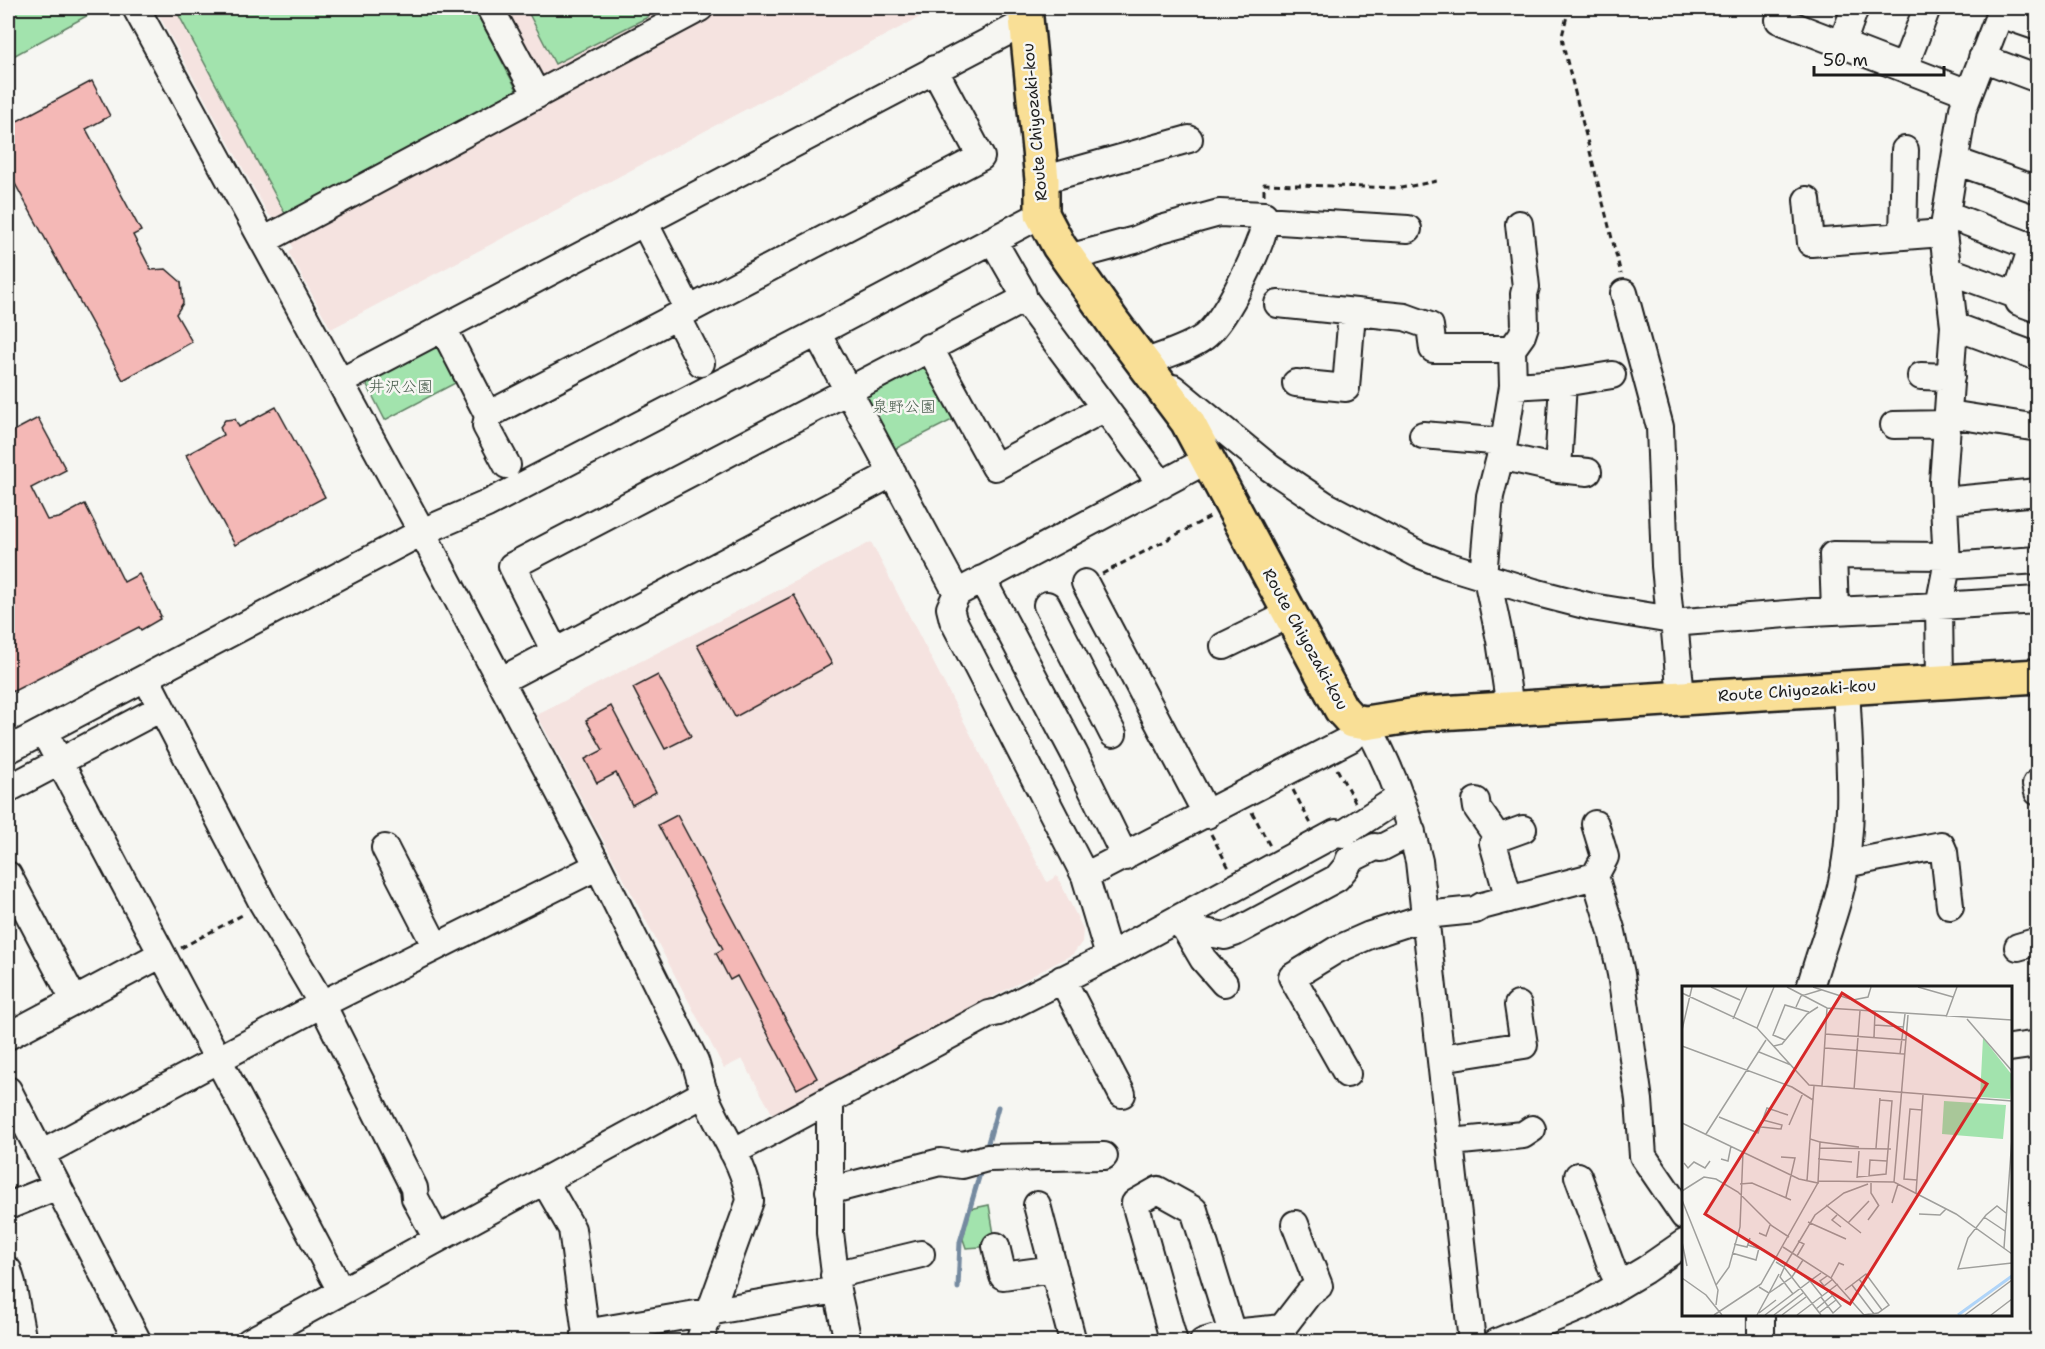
<svg xmlns="http://www.w3.org/2000/svg" width="2045" height="1349" font-family="'Shantell Sans','Klee One',sans-serif">
  <style>
    .built { fill: #f5e3e0 }
    .green { fill: #a2e3ad; stroke: #5f8064; stroke-width: 1.5 }
    .lines { fill: none; stroke-linecap: round; stroke-linejoin: round }
    .stream { stroke: #748aa0; stroke-width: 5 }
    .building { fill: #f4b8b6; stroke: #1c1c1c; stroke-width: 1.5 }
    .minor-casing { stroke: #1c1c1c; stroke-width: 30 }
    .major-casing { stroke: #1c1c1c; stroke-width: 38 }
    .path { stroke: #1c1c1c; stroke-width: 3; stroke-dasharray: 6 4.5; stroke-linecap: butt }
    .minor { stroke: #f6f6f2; stroke-width: 26 }
    .major { stroke: #f9df96; stroke-width: 33 }
    .labels { text-anchor: middle; stroke-width: 5; stroke-linejoin: round; paint-order: stroke }
    .street-label { font-size: 16px; fill: #1c1c1c; stroke: #f6f6f2 }
    .park-label { font-size: 16px; fill: #445848; stroke: #f6f6f2 }
    .inset-river { fill: none; stroke: #afd4f8; stroke-width: 3 }
    .inset-road { fill: none; stroke: #9f9f9c; stroke-width: 1.5 }
    .view { fill: #d62828; fill-opacity: 0.15; stroke: #d62828; stroke-width: 3 }
    .inset-edge { fill: none; stroke: #1c1c1c; stroke-width: 3 }
  </style>
  <rect width="100%" height="100%" fill="#f6f6f2"/>
  <filter id="ink" filterUnits="userSpaceOnUse"><feTurbulence type="fractalNoise" baseFrequency=".0167" numOctaves="2"/><feDisplacementMap in="SourceGraphic" scale="12" xChannelSelector="R" yChannelSelector="G"/><feConvolveMatrix kernelMatrix="1 2 1 2 8 2 1 2 1" color-interpolation-filters="sRGB"/></filter>
  <g filter="url(#ink)">
    <path class="built" d="M155,8H937L331,329L289,253L293,247L277,222L268,214Z
      M871,542L1047,882L1057,876L1083,929L1082,942L1073,954L773,1115L742,1059L724,1068L537,715Z"/>
    <path class="green" d="M8,8H101L8,59Z
      M175,8H474L519,94L288,219Z
      M526,8H643L648,17L555,64Z
      M432,344L443,348L461,380L385,420L367,385L369,376Z
      M920,359L960,416L889,452L862,401L865,389Z
      M989,1205L996,1246L966,1248L963,1239L970,1209Z"/>
    <g class="lines">
      <path class="stream" d="M986,1150L998,1107
        M958,1288L960,1242L981,1170"/>
    </g>
    <path class="building" d="M92,81L110,116L86,129L141,231L133,235L151,270L166,269L181,282L183,303L176,314L192,342L123,380L8,171V126Z
      M276,407L325,497L235,545L186,455L223,435L220,427L225,420L235,419L239,427Z
      M38,418L66,470L31,488L47,520L59,518L85,504L124,582L139,574L161,616L159,617L160,619L141,630L139,627L8,694V434Z
      M794,595L832,664L735,717L697,645Z
      M658,675L691,736L665,749L633,688Z
      M611,706L656,792L632,805L616,773L597,783L585,759L603,750L586,720Z
      M677,815L817,1078L797,1089L737,976L730,980L716,953L723,949L658,825Z"/>
    <g class="lines">
      <g class="minor-casing">
        <path id="minor" d="M136,8L422,532L598,866L695,1061C698,1071 701,1082 704,1093C718,1129 745,1162 750,1201L699,1342
          M490,8L537,95
          M1783,8L1779,20L1968,93
          M2000,14L2038,27
          M1842,44L1855,8
          M1982,58L2038,79
          M1904,68L1927,8
          M1955,161L2038,190
          M1042,180L1189,139
          M1807,200L1811,243L1943,233
          M1946,214L2032,247L2016,295L1947,270
          M1263,220L1408,229
          M644,222L689,310
          M1903,236L1905,150
          M263,241L700,8
          M999,251L1022,291L1024,299
          M1068,258L1135,240L1161,229L1219,213L1264,215C1263,222 1264,231 1261,238C1252,263 1225,321 1204,337C1187,349 1164,355 1144,363
          M1624,293L1660,427L1665,566L1670,619
          M2016,295L2019,302L2038,309
          M1278,304L1405,317L1430,326L1433,349H1512
          M677,316L701,363
          M1954,326L2038,357
          M443,328L488,415L981,157L934,69
          M817,333L957,593L1209,459
          M929,347L995,467L1105,408
          M1921,376L1951,377
          M340,382L1026,22
          M1296,383L1346,388L1352,312
          M1513,386L1563,383L1612,375
          M1173,388L1270,468L1325,505L1418,554L1446,565L1534,592L1592,607L1684,622L1812,612L1939,606L2038,600
          M1949,414L2038,428
          M488,415L486,426L507,465
          M1894,425L1948,424
          M1423,435L1504,442
          M1500,456L1558,469L1563,383
          M1558,469L1588,472
          M1944,501L2038,492
          M1947,566L2038,560
          M1483,576L1490,496L1504,442L1513,386L1512,349L1522,335L1525,326L1524,294L1526,287L1519,224
          M1487,578L1500,640L1510,708
          M982,579L1074,753L1125,857
          M1085,583L1207,815
          M957,593L950,608L953,620L1085,876
          M1047,605L1113,734
          M1835,611L1833,555L1946,556
          M1674,620L1681,698
          M1224,646L1292,613
          M555,652L512,566L1024,299L1162,485
          M146,678L263,904L322,1004L414,1188L415,1198L437,1239
          M500,681L893,473
          M1940,681L1939,606L1947,566L1943,482L1954,326L1943,233L1963,109L2002,8
          M44,732L341,1291
          M8,750L422,532L487,504L817,333L1042,214
          M2036,784L2038,792
          M8,789L161,708
          M1476,801L1477,808L1498,838L1493,843L1509,899
          M1595,824L1605,857L1595,876L1612,932L1621,974L1639,1100L1643,1156L1684,1216
          M1498,838L1523,829
          M385,848L436,947
          M1845,864L1941,845L1944,852L1950,906
          M8,875L74,1000
          M1180,920L1203,959L1224,983
          M1184,928L1225,936L1234,933L1337,878L1347,866L1349,860L1375,847L1381,848L1412,832
          M2018,947L2038,941
          M1109,956L1336,833L1343,834L1400,797
          M1062,979L1122,1094
          M1810,988C1819,954 1833,921 1841,887C1856,821 1849,753 1846,686
          M8,1036L162,954
          M2010,1048L2038,1044
          M1441,1058L1524,1045L1518,1005
          M1347,1074L1292,977L1336,950L1370,935L1435,914L1475,910L1482,906L1595,876
          M8,1090L138,1342
          M830,1100V1233L837,1290L848,1342
          M1451,1142L1523,1135L1532,1129
          M733,1152L989,1014L999,1012L1109,956L1085,876L1350,739L1366,723C1390,766 1408,813 1419,861L1472,1342
          M41,1154L322,1004L598,866
          M1578,1176L1613,1271L1620,1284
          M545,1182L572,1229L587,1342
          M829,1191L940,1162L962,1165L987,1158L1104,1156
          M1037,1205L1073,1342
          M8,1206L58,1186
          M996,1246L1003,1276L1054,1269
          M8,1270L12,1283L23,1342
          M834,1275L921,1254
          M1761,1314V1342
          M1282,1328L1309,1293L1319,1286L1295,1224
          M585,1333L837,1290
          M249,1342L705,1093
          M1174,1342L1135,1203L1158,1190L1194,1210L1232,1333
          M1203,1342L1232,1333L1282,1328L1284,1342
          M1497,1342L1586,1305L1645,1270L1684,1243"/>
      </g>
      <g class="major-casing">
        <path id="major" d="M1025,8L1042,180V214L1059,246L1115,325L1187,421L1341,709L1352,721L1366,723L1423,714L2038,676"/>
      </g>
      <path class="path" d="M1569,8L1562,36L1564,49L1621,274
        M1264,195V184L1401,188L1437,181
        M1102,574L1210,517
        M1337,769L1355,802
        M1293,790L1311,824
        M1252,812L1270,846
        M1211,834L1229,868
        M181,948L244,914"/>
      <use href="#minor" class="minor"/>
      <use href="#major" class="major"/>
    </g>
  </g>
  <g class="labels">
    <g class="street-label">
      <text transform="translate(1034 122) rotate(-95)" y="6">Route Chiyozaki-kou</text>
      <text transform="translate(1306 639) rotate(61)" y="6">Route Chiyozaki-kou</text>
      <text transform="translate(1797 690) rotate(-4)" y="6">Route Chiyozaki-kou</text>
    </g>
    <g class="park-label">
      <text x="401" y="392">井沢公園</text>
      <text x="904" y="412">泉野公園</text>
    </g>
  </g>
  <g transform="translate(1682 986)">
    <rect width="330" height="330" fill="#f6f6f2"/>
    <path d="M301,52L330,89L328,113L298,111ZM262,115L324,119L321,153L260,148Z" fill="#a2e3ad"/>
    <path class="inset-river" d="M276,329L330,290"/>
    <path class="inset-road" d="M29,1L58,14M105,1L145,22L330,34M131,1L171,14L186,11L189,1M236,1L271,11M0,7L75,42L127,99L330,115M114,21L119,10L139,4M264,31L275,1M51,33L65,1M285,33L330,85M193,39L222,41M75,42L92,1M0,44L10,1M143,48L224,54M192,51L193,26M103,54L91,49L103,19L127,26M0,60L110,101L131,114M92,60L100,58L125,28L136,21M143,62L222,68M77,66L109,79M218,68L223,28M140,100L145,22M172,104L178,25M37,131L76,147L85,122L106,129M0,137L117,193L136,197L138,156L128,153L132,100M107,139L121,107M79,141L99,143L100,139L81,134M24,148L84,54M138,156L177,161M137,162L209,163M194,162L198,112M99,171L113,172L104,211M39,173L46,175L49,160M136,173L170,176M2,177L6,182L12,176L23,182L28,175M187,190L188,174L205,175M175,191L204,188L210,115L198,114M175,192L177,165M235,194L222,193L228,123L240,124M125,195L128,153M212,196L226,29M189,197V207L197,220M58,198L70,197L109,214M0,205L22,191L34,193L56,206L90,240L107,251M234,207L241,109M0,214L36,304L34,319M210,217L216,198M144,219L179,247M324,227L315,220L304,229L286,252L276,283L330,277M237,228L258,229L264,223M155,229L150,234L159,241M302,231L323,245M186,234L197,219M126,236L164,253M166,237L187,215M77,247L84,250L88,239M0,256L5,280M52,258L65,261L68,252M66,259L84,265M101,261L149,292L182,329M322,262L330,152M50,267L74,274L77,262M115,270L122,258L116,255M94,276L102,281L139,329M102,281L133,229L162,207L186,198M102,282L98,291L111,308M139,287L128,295L140,310M145,290L138,295L142,300L151,293M0,292L24,309L40,329M149,292L157,277L162,279M177,293L200,324M34,299L47,281L58,241L61,166M170,299L192,328M163,304L184,288L207,319L196,327L181,329M87,307L110,291L121,274M87,307L97,288M139,311L151,327L159,320L147,305M134,323L151,309M77,327L94,314M137,327L154,314M32,329L79,298L137,195L212,196L274,228L330,268M75,329L87,307L77,301M83,329L128,295L115,285M92,329L121,307M100,329L124,311M115,329L156,298M283,329L330,294M309,329L330,313"/>
    <path class="view" d="M160,7L305,98L168,318L23,228Z"/>
    <rect width="330" height="330" class="inset-edge"/>
  </g>
  <rect width="2045" height="1349" fill="none" stroke="#f6f6f2" stroke-width="30"/>
  <rect x="15" y="15" width="2015" height="1319" fill="none" stroke="#1c1c1c" stroke-width="2" filter="url(#ink)"/>
  <path d="M1814 66v9h130v-9" fill="none" stroke="#1c1c1c" stroke-width="3"/>
  <text x="1823" y="66" font-size="18" fill="#1c1c1c" stroke="#f6f6f2" stroke-width="4.5" paint-order="stroke">50 m</text>
</svg>
